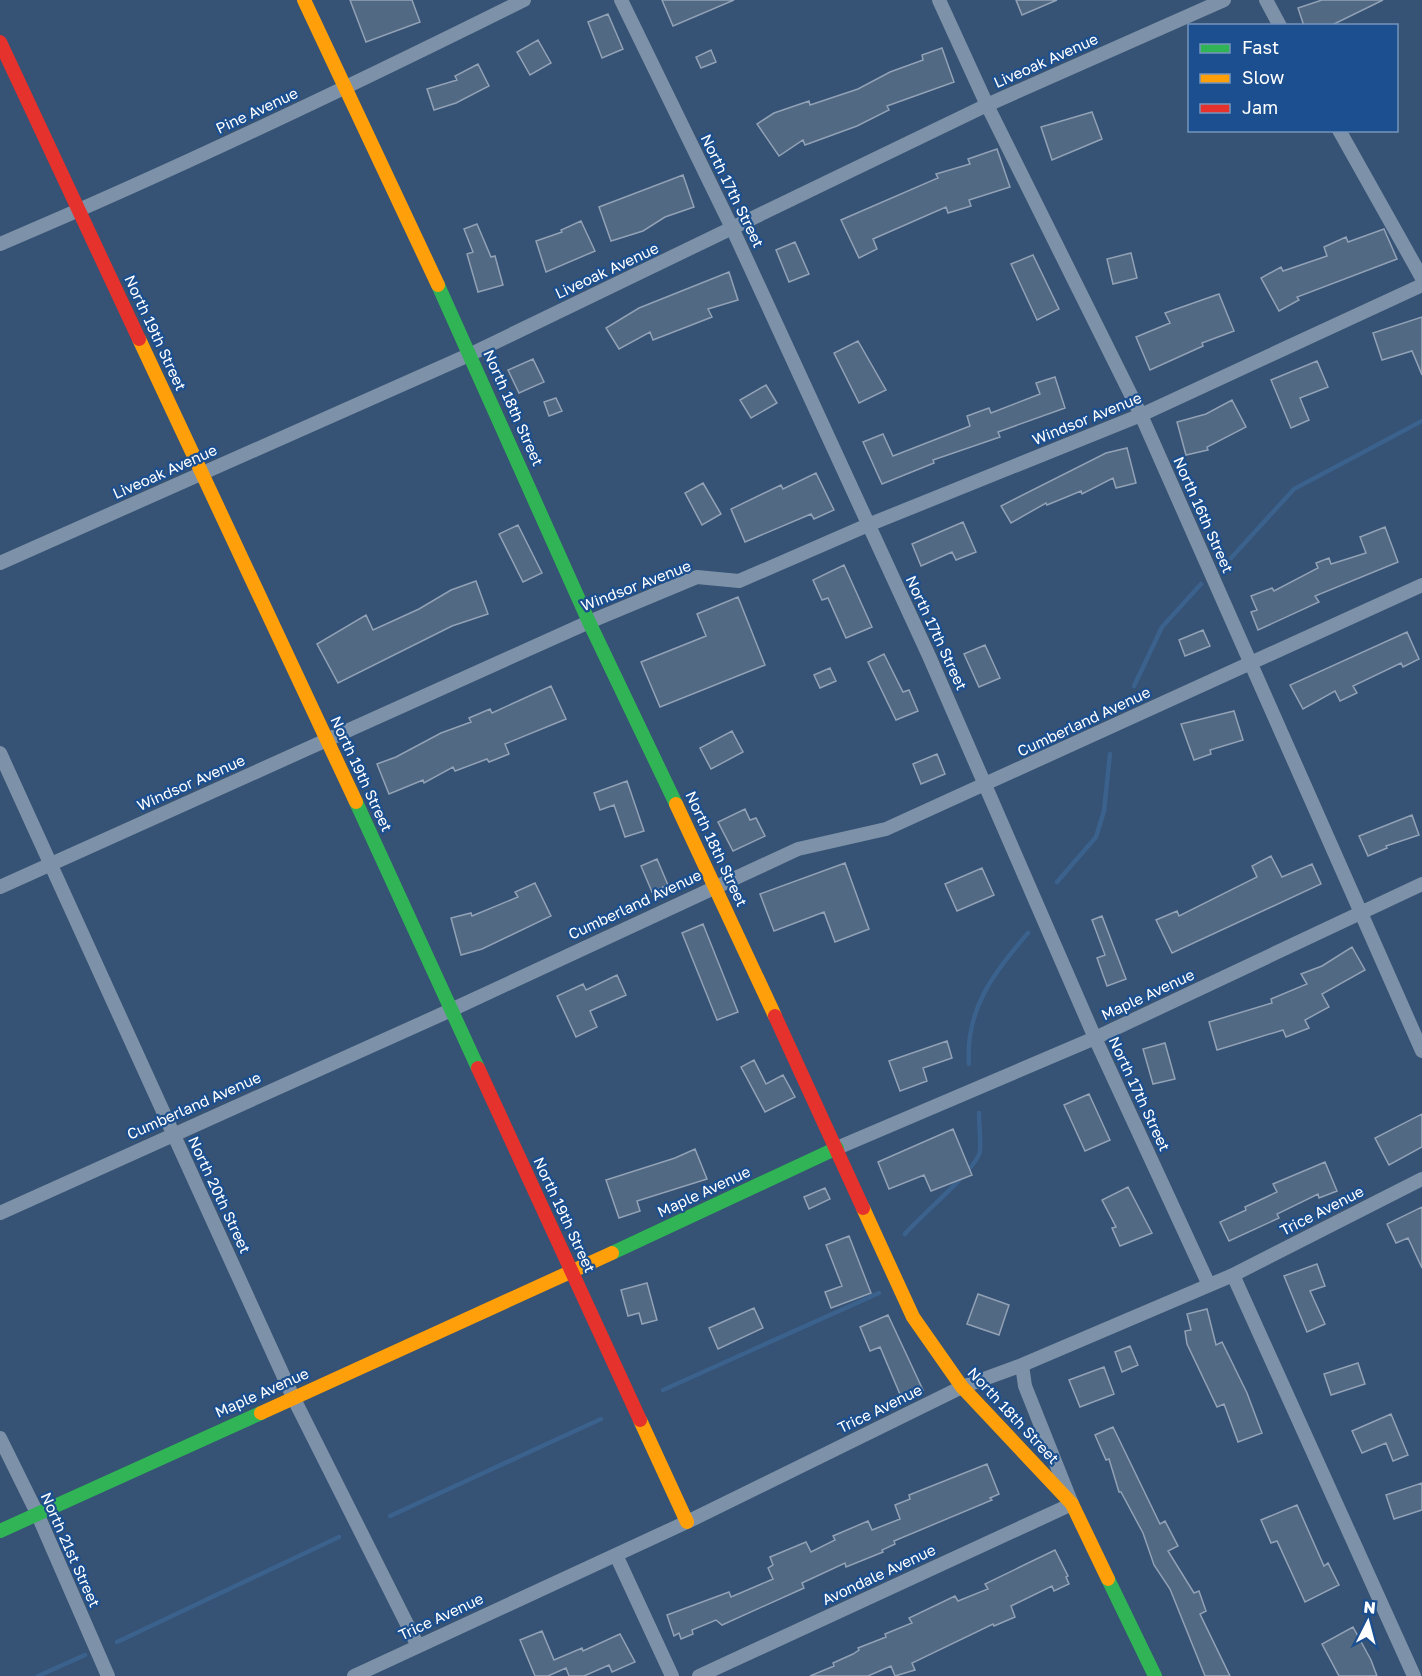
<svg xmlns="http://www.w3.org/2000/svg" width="1422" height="1676" font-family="'Golos Text',sans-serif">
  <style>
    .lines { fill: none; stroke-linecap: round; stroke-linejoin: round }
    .stream { stroke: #3b618d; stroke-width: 4.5 }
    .building { fill: #526984; stroke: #92a2b6; stroke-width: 1.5 }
    .street { stroke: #7d92a8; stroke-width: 14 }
    .fast { stroke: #30b455; stroke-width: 14 }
    .slow { stroke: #ff9f0a; stroke-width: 14 }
    .jam { stroke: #e5322d; stroke-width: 14 }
    .labels { text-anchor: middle; stroke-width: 4.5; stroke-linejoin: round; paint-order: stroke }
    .street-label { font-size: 15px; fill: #fff; stroke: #1b4f8f }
  </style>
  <rect width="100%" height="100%" fill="#365274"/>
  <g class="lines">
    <path class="stream" d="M1231,558L1294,489L1422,421
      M1134,686L1162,627L1201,584
      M1057,882L1096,837L1104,811L1110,754
      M969,1064C965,1010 994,972 1028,933
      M905,1234C921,1215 977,1169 980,1151C981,1139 979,1125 979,1113
      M663,1390L879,1293
      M390,1516L601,1419
      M117,1642L339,1537
      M38,1676L85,1655"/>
  </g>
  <path class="building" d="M350,0H412L420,22L366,42Z
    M662,0H734L673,26Z
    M1016,0H1057L1022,15Z
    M1322,0H1383L1330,26H1304L1298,8Z
    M608,14L623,49L602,58L588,22Z
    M538,40L551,63L530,75L517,52Z
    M942,48L954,82L887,106L889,110L857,126L805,145L803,140L779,156L757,124L774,113L809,101L810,105L858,89L890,72L923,60L922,55Z
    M711,50L716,62L701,68L696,57Z
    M478,64L489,86L456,103L434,110L427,89L457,80L455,76Z
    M1092,112L1102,139L1052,160L1041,127Z
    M997,149L1010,187L969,200L971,206L948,213L946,207L873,239L877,249L859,258L841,220L938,178L936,174L970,164L968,159Z
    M683,175L694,207L665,217L643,231L611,241L599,207Z
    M581,221L595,251L546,272L536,241L562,232L561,230Z
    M477,224L491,257L495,256L503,285L478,292L467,254L473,252L464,229Z
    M1384,229L1397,259L1297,297L1299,300L1279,311L1261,278L1281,267L1283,271L1327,256L1324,247L1346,237L1348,242Z
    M795,242L809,274L789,282L776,250Z
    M1131,253L1137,278L1113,284L1107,259Z
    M1033,255L1059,309L1037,320L1011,264Z
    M729,272L738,300L708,309L712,317L653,340L650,332L619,349L606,328L639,308Z
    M1219,294L1234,331L1202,343L1203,346L1150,370L1136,337L1170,323L1165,313Z
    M1422,317V375L1412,351L1382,360L1373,333Z
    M858,341L886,390L859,403L834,353Z
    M533,359L544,382L519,393L508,370Z
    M1317,361L1328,387L1300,398L1309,420L1291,428L1271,380Z
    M1055,377L1065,408L998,432L1000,437L933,460L934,463L882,484L863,442L883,434L893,456L970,426L967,416L989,408L991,413L1040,394L1036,383Z
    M766,385L777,403L751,418L740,400Z
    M556,398L562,411L549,416L544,402Z
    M1232,400L1246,427L1207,447L1208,450L1186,455L1177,422L1206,414Z
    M1127,448L1136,483L1116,488L1113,478L1082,494L1081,491L1047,505L1046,503L1011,523L1001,506L1106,453Z
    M816,473L834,510L814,519L811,514L745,542L731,509L781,485L783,489Z
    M703,483L721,514L702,525L685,493Z
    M963,522L976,552L956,560L952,552L921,566L912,544Z
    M518,525L542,573L523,582L499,534Z
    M1385,527L1398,562L1315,596L1319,602L1258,630L1251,612L1257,610L1251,596L1272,588L1274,591L1318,568L1316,563L1329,558L1331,564L1366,553L1360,537Z
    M844,565L872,627L846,638L828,598L822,600L813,580Z
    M476,581L488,614L452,626L338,683L317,644L366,615L373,630L419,609L451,590Z
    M738,597L765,665L660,707L641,662L706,636L697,614Z
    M1203,630L1210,646L1185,656L1179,640Z
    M1407,632L1419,659L1403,667L1401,663L1353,686L1357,693L1340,701L1335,691L1303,709L1290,685Z
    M985,645L1000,678L979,687L964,654Z
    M884,654L903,692L909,690L918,711L896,720L868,662Z
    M830,668L836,681L820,688L814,675Z
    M551,686L566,719L505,744L509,754L489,762L487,759L455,771L453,767L424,783L423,780L389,794L377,764L396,757L441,733L471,722L469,718L490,709L492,713Z
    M1234,711L1243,740L1210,750L1211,754L1194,760L1181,724Z
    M732,731L743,752L711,769L700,748Z
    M937,754L945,774L921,784L913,764Z
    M627,781L644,831L625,837L614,805L600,810L594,793Z
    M745,809L750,820L756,818L765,836L733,851L718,822Z
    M1412,815L1419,835L1386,846L1387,848L1368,856L1359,836Z
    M1271,856L1282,877L1312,864L1321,884L1172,953L1156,920L1177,911L1179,916L1257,877L1252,866Z
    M657,859L668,885L652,892L641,866Z
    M845,863L869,929L835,942L824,912L774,931L760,894Z
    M982,868L994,895L957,911L945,884Z
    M535,883L551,916L482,949L461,955L451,918L471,913L472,916L518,897L515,892Z
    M1102,916L1126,979L1107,986L1097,958L1105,955L1092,920Z
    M703,924L738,1012L717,1020L682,933Z
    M1352,947L1365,970L1322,994L1329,1007L1305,1020L1309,1028L1286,1037L1283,1030L1217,1050L1209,1022L1272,1003L1271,999L1307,984L1301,974L1322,966Z
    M617,975L626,995L590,1011L597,1027L576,1037L557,996L583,984L586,990Z
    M947,1041L952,1058L923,1068L927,1081L900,1091L889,1061Z
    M1165,1043L1175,1079L1153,1084L1143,1049Z
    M754,1060L766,1084L783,1075L795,1097L765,1112L741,1067Z
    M1089,1094L1110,1140L1085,1151L1064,1105Z
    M1422,1114V1147L1389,1165L1375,1138Z
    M953,1129L972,1175L931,1191L924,1175L889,1189L878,1162Z
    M695,1149L707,1179L637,1201L640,1211L619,1218L606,1180L675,1158Z
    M1325,1162L1337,1191L1319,1198L1318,1194L1277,1214L1279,1218L1229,1241L1220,1222L1246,1210L1245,1207L1277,1192L1273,1184Z
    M1128,1187L1152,1233L1120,1246L1112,1228L1116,1227L1102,1200Z
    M825,1188L830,1199L809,1209L804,1197Z
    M1422,1207V1268L1408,1238L1396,1243L1387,1224Z
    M849,1236L871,1293L831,1308L825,1292L842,1286L826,1245Z
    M1317,1264L1325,1286L1310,1291L1325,1324L1307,1332L1284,1276Z
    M647,1283L657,1320L642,1324L639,1313L628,1316L621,1290Z
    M978,1294L1009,1305L999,1335L967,1324Z
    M754,1308L763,1328L718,1349L709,1328Z
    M1207,1309L1216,1345L1222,1342L1247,1393L1262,1433L1238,1442L1224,1404L1217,1407L1187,1344L1185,1331L1191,1330L1187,1314Z
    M888,1315L923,1390L902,1399L880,1347L870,1351L860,1327Z
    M1130,1346L1138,1365L1122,1372L1115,1352Z
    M1358,1363L1365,1384L1331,1395L1324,1374Z
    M1104,1367L1114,1394L1080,1407L1069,1380Z
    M1391,1414L1408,1455L1393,1461L1386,1443L1362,1453L1352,1431Z
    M1113,1427L1160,1524L1165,1521L1178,1546L1168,1551L1194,1593L1199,1591L1206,1611L1200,1614L1230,1676H1205L1170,1589L1154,1565L1143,1533L1121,1492H1119L1109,1459L1106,1460L1095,1435Z
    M987,1464L999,1494L990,1498L992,1500L894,1541L895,1544L882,1550L883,1552L846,1567L845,1563L802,1583L804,1588L722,1625L716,1620L692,1630L693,1634L681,1639L679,1633L674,1636L667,1615L729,1592L731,1597L773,1579L768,1568L773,1565L770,1557L806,1542L811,1552L835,1540L833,1536L868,1521L872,1530L900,1519L895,1505L910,1499L909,1495Z
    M1422,1483V1510L1394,1519L1386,1495Z
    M1297,1505L1324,1566L1328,1563L1339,1585L1305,1602L1277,1541L1271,1543L1261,1520Z
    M1055,1550L1068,1576L1066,1577L1069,1584L1054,1591L1052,1586L1011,1606L1015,1617L994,1626L993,1624L912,1663L915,1670L895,1676L891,1666L868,1676H810L834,1666L833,1663L853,1654L859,1650L858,1648L886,1637L885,1634L912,1623L909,1618L955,1596L958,1601L988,1589L985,1584Z
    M1353,1627L1371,1660L1377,1676H1339L1322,1644Z
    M542,1631L554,1660L582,1648L583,1651L620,1634L635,1662L612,1672L609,1665L584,1676H569L566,1668L548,1676H535L520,1640Z"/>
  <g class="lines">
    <path class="street" d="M621,0L733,230L929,656L1095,1038L1209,1285
      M939,0L987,105L1141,415L1422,1051
      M1266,0L1280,26
      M1339,130L1422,278
      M0,244C178,169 351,86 524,0
      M0,563L471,354L987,105L1224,0
      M0,753L293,1397L418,1646
      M0,887L589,622L697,577L739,581L868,525L1141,415L1422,285
      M837,1148L1095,1038L1422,884
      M0,1213L451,1010L798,849L886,829L1422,585
      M1233,1275L1414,1676
      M0,1438L37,1513L108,1676
      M616,1555L672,1676
      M354,1676L687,1522L962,1387L1022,1365L1233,1275L1422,1179
      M699,1676L1072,1504L1025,1386L1022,1365"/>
    <path class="fast" d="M438,285L589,622L676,804
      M356,802L478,1068
      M612,1253L837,1148
      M0,1531L261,1413
      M1108,1579L1155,1676"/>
    <path class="slow" d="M304,0L438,285
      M139,339L356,802
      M676,804L775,1016
      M863,1208L913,1317L962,1387L1072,1504L1108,1579
      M261,1413L612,1253
      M640,1420L687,1522"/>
    <path class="jam" d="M0,42L139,339
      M775,1016L863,1208
      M478,1068L640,1420"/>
  </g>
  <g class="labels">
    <g class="street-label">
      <text transform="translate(1046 61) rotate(-24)" y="5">Liveoak Avenue</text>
      <text transform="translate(257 111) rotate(-25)" y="5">Pine Avenue</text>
      <text transform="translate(732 191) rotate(64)" y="5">North 17th Street</text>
      <text transform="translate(607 271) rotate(-25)" y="5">Liveoak Avenue</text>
      <text transform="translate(155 333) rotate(65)" y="5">North 19th Street</text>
      <text transform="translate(513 408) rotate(66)" y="5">North 18th Street</text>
      <text transform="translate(1087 419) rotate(-22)" y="5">Windsor Avenue</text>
      <text transform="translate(165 472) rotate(-24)" y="5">Liveoak Avenue</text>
      <text transform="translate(1203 515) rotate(66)" y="5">North 16th Street</text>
      <text transform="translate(636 586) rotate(-21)" y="5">Windsor Avenue</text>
      <text transform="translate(936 633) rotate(65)" y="5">North 17th Street</text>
      <text transform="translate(1084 722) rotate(-25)" y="5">Cumberland Avenue</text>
      <text transform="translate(361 774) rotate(65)" y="5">North 19th Street</text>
      <text transform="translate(191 783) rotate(-24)" y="5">Windsor Avenue</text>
      <text transform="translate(716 849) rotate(65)" y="5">North 18th Street</text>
      <text transform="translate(635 905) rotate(-25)" y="5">Cumberland Avenue</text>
      <text transform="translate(1148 995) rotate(-25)" y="5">Maple Avenue</text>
      <text transform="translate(1139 1094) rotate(65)" y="5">North 17th Street</text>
      <text transform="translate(194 1106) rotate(-24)" y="5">Cumberland Avenue</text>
      <text transform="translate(704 1192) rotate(-25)" y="5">Maple Avenue</text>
      <text transform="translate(219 1195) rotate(65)" y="5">North 20th Street</text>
      <text transform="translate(1322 1211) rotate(-27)" y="5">Trice Avenue</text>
      <text transform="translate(564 1215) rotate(65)" y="5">North 19th Street</text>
      <text transform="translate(262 1393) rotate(-24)" y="5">Maple Avenue</text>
      <text transform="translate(880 1409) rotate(-26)" y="5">Trice Avenue</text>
      <text transform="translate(1013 1416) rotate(47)" y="5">North 18th Street</text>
      <text transform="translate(70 1550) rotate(66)" y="5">North 21st Street</text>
      <text transform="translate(879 1575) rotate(-25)" y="5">Avondale Avenue</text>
      <text transform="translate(441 1617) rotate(-25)" y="5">Trice Avenue</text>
    </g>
  </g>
  <rect x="1188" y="24" width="210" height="108" fill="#1b4f8f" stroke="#7695bc" stroke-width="1.5"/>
  <rect x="1200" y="44" width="30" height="9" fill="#30b455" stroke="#7695bc" stroke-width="1.5"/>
  <text x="1242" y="54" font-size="18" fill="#ffffff">Fast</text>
  <rect x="1200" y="74" width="30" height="9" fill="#ff9f0a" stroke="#7695bc" stroke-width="1.5"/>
  <text x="1242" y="84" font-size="18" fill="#ffffff">Slow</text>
  <rect x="1200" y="104" width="30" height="9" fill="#e5322d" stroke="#7695bc" stroke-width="1.5"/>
  <text x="1242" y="114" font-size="18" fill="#ffffff">Jam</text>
  <g transform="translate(1368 1622) rotate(6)" stroke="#1b4f8f" stroke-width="4.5" paint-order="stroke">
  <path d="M0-4.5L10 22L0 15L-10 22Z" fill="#ffffff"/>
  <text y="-9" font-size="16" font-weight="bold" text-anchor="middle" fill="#ffffff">N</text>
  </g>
</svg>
